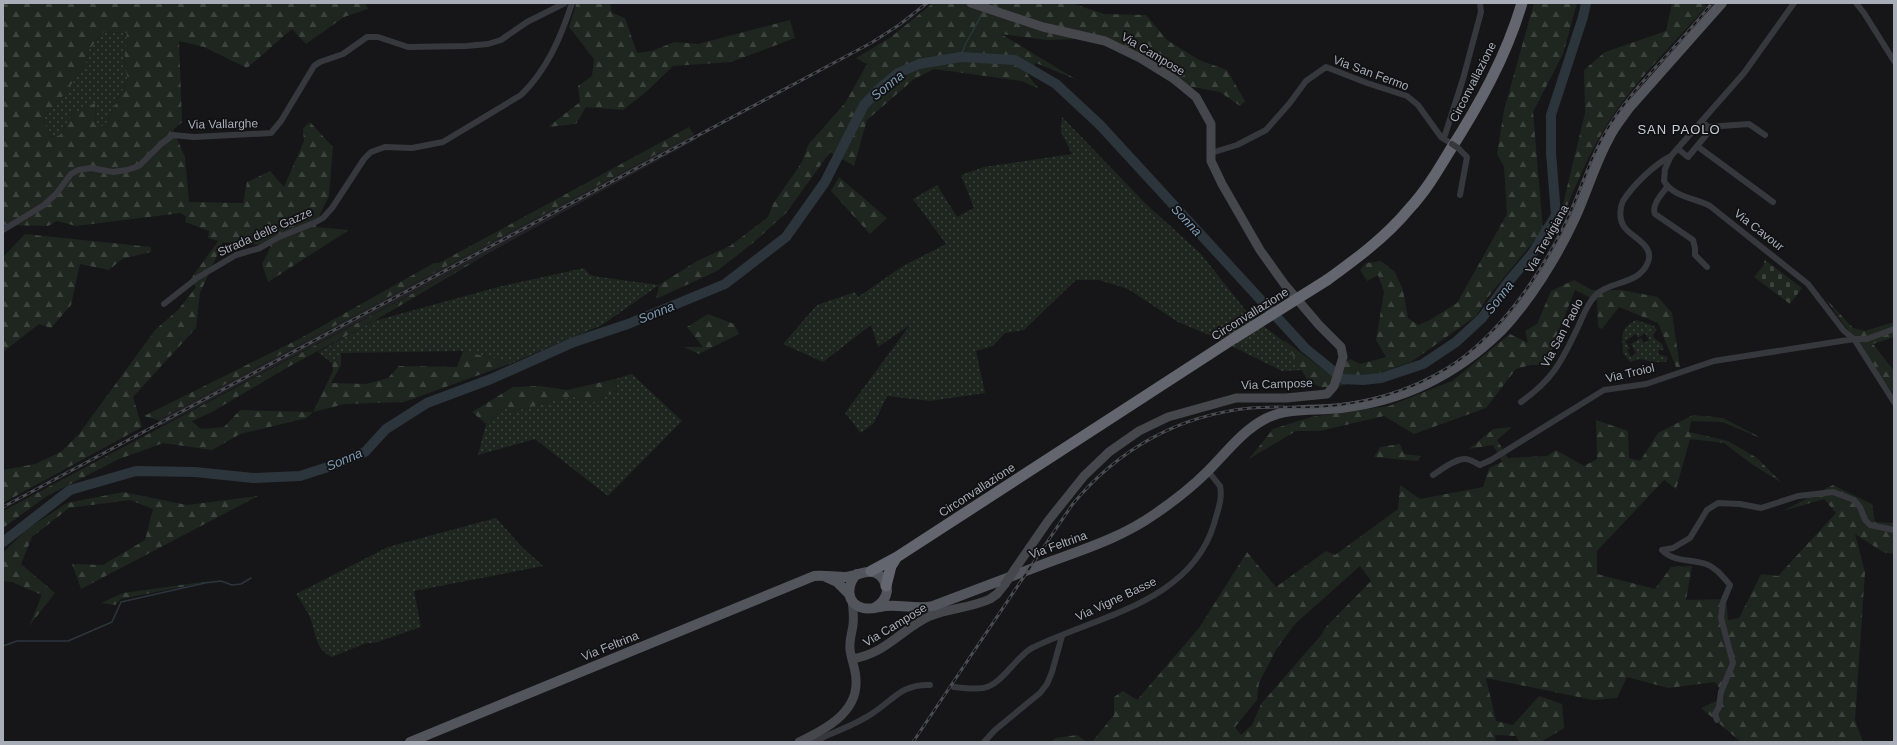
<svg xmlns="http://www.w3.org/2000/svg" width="1897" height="745" font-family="Helvetica,sans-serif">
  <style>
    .built { fill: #222225 }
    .grass { fill: url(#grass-dots); fill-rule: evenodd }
    .forest { fill: url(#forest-firs); fill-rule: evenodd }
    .cemetery { fill: url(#cemetery-stones) }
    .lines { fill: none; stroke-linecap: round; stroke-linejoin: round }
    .stream { stroke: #2c353c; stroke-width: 1.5 }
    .river { stroke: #2c353c; stroke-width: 10 }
    .street { stroke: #37383d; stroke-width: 6 }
    .secondary { stroke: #45474d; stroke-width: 9 }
    .primary { stroke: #53555c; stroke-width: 10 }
    .highway { stroke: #63666e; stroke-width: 11 }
    .rail-casing { stroke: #4a4c52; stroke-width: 3 }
    .rail { stroke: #111113; stroke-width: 1.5; stroke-dasharray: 4.5; stroke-linecap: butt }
    .street-bridge { stroke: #37383d; stroke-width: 6 }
    .secondary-bridge { stroke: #45474d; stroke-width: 9 }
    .highway-bridge { stroke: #63666e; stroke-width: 11 }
    .labels { text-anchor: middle; stroke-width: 3.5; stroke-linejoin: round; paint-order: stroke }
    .street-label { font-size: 12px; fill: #a8adb8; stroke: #111113 }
    .water-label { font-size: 13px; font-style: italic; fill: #7f9bb3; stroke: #111113 }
    .neighbourhood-label { font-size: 13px; letter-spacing: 1px; fill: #c9ccd4; stroke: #111113 }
  </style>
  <defs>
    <pattern id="grass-dots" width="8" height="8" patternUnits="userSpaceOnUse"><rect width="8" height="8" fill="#1e261f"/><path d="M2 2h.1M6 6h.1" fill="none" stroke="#3c433d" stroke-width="1.8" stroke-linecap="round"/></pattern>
    <pattern id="forest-firs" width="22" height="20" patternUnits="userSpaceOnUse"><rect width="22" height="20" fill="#1e261f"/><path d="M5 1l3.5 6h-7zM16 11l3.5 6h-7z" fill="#3c433d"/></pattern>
    <pattern id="cemetery-stones" width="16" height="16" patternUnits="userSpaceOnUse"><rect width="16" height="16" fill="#1e261f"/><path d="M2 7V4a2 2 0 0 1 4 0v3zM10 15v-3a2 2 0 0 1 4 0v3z" fill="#3c433d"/></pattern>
  </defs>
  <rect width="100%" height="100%" fill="#161618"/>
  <path class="built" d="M694,134L697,139L489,253L161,426L158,420Z"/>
  <path class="grass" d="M104,32L128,33L124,63L128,79L105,126H96L95,104L72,114L60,135L51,137L43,119L66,92L86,63L87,52Z
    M1062,117L1146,204L1201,254L1251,317L1286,343L1302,370L1282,371L1207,334L1178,322L1128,289L1099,280H1076L1024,330L1005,333L993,346L976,351L985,393L930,401L887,396L874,423L861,433L845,413L910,325L878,347L871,325L823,362L783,344L817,305L855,292L858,297L903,266L946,244L913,199L937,185L957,217L974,208L961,175L984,167L1072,154L1061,132Z
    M584,268L590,275L600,277L659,285L602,325L512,363L463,351L341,353L332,363L318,352L374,321L502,286Z
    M1636,320L1654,326L1657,330L1653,334L1654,338L1662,344L1664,350H1659L1658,354L1668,357L1666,362H1653L1640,359L1630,362L1623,353C1623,338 1618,329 1636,320ZM1636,334L1638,338L1645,333L1649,340L1644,343L1641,338L1631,344L1636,353L1631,357L1627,350L1630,348L1625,341Z
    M632,374L682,421L608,496L535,439L478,455L486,424L507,405L511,412L572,396L591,403L617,390L615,379Z
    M496,518L522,547L543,566L414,591L421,627L374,643H366L332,657C316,650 316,635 311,620C307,610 302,603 296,594L388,547Z"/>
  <path class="forest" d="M3,3H365L368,9L344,17L306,44L292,29L247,68L204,47L179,41L182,122L173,130L185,157L189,202L243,203L247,182L270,171L284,187L304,141L303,128L310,122L333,147L329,196L320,214L316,227L349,230L268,282L262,264L271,246L223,242L200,293L196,328L133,397L142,427L3,503V470L35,464L61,452L79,434L155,330L178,310L196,287L190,280L218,241L208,238L209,231L185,222L186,217L181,213L76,226L57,221L48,226L3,225ZM104,32L127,33L124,63L128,79L105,126H96L95,103L72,114L60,135L51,137L43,119L66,92L86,63L87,52Z
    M574,3H610L612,13L625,18L637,53L652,51L674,42L698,44L790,20L795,38L731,62L673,66L646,92L623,110L586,107L576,124L548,127L580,102L578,86L592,76L594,59L569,27L576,5Z
    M933,3H1071L1104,14L1146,15L1167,40L1199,60L1227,70L1245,101L1240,106L1220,92L1188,86L1107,38L1047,40L1001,34L1077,80L1036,63L1027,74L1039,89L1022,81L934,69L914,79L867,120L854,166L830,152L787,212L754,242L717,271L656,299L659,285L697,261L730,246L768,217L773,204L802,162L808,145L845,103L867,64L856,58L891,37Z
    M1534,3H1577L1563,54L1533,112L1543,230L1488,297L1476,316L1411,362L1338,387H1320L1308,381L1284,340L1328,373L1350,359L1360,364L1386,357L1376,340L1384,292L1378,275L1367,281L1360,270L1366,263L1381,261L1395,272L1403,290L1408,318L1418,325L1430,320L1457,303L1507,214L1504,166L1497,154L1504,110Z
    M1672,3H1702L1707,6C1673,44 1631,85 1605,128C1585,160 1571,198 1556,233L1585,113L1584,70L1605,52L1666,31Z
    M689,127L694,134L158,420L144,416L299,339L434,263H439Z
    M839,177L887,218L870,234L831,191Z
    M25,234L151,247V252L122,259L109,270L80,264L71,305L51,328L39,324L3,352V257Z
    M489,253L374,321L290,366L210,413L192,421L201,429L224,427L240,410L313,412L333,371L332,363L341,353V365L331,383L366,384L388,378L399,366L457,367L463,351L512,363L404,402L345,404L313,412L307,418L240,434L212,450L163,443L147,449L119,459L47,496L3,528V511Z
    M1574,280L1592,290H1621L1658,297L1672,313L1680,367H1676L1658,323L1619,307L1602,329L1598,327L1597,301L1575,290L1552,347V359L1544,365H1531L1516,369L1486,408L1414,434L1384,416L1320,431H1296L1249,459L1273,429L1311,417L1389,406L1452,381L1510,334L1528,343L1525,331L1537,324L1551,291Z
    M1825,298L1853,328L1865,331L1894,322V337L1873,344L1894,371V395Z
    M708,314L734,324L739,334L699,354L684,347H703L687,327Z
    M615,379L617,390L591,403L572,396L511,412L507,405L486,424L472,412L513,387L540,386L567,390Z
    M1693,415L1723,418L1763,439L1722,422L1691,421L1689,432L1728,441L1757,458L1782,483L1753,465L1724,443L1690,439L1676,489L1664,480L1597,551V574L1655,589L1671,567L1692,566L1686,600L1726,599L1728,620L1739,618L1761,574L1778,576L1836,513L1824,499L1783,511L1833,485L1872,504L1875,522L1894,523V554L1883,552L1855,534L1865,572L1855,720L1863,742H1741L1701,708L1725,697L1715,682L1668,688L1627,677L1617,698L1593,700L1486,678L1496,721L1513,725L1539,696L1562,704L1564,728L1541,742H1519L1516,736L1495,735L1496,742H1092L1114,715V697L1123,691L1137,700L1199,628L1247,552L1276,587L1326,551L1335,555L1398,509L1400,485L1420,499L1483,487L1489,468L1502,462L1493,445L1469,449L1493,429L1512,427L1497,440L1508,458L1547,456L1556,450L1584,466L1597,459L1596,420L1628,431L1629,458L1640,461L1658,433ZM1360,566L1371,581L1325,628L1322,634L1261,704L1252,725L1241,735L1235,727L1257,700L1259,683L1277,648L1296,623Z
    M1400,444L1404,454L1421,456L1418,461L1374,457L1380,447Z
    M123,492L187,505L258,496L81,589L72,564L103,565L145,540L153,509L130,500L69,508L32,537L21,564L55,593L29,626L42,595L12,582L3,581V553L26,530L67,503Z
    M217,580L121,599L115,605L101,603L123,593Z
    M1077,735L1087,742H1050L1056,738Z"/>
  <path class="cemetery" d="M1765,260L1802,288L1790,304L1754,277L1763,266Z"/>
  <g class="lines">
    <path class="stream" d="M961,57L965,45L983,12
      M3,646L17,641H68L112,622L121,602L205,583L221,581L232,585L241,584L251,578"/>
    <path class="river" d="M3,542L70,490L136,471L195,472L253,478L300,476L331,466L365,452L386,429L427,403L491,379L574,342L628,324L725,284L786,237L825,182L864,105L879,89L898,73L919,64L961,57L1015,60L1056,84L1100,125L1305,348L1343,379L1363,380L1381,378L1423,364L1456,342L1482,318L1509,281L1532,254L1556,215L1551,153V115L1583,17L1586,3"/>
    <path class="street" d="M1794,3L1744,73L1671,156L1665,169L1664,181C1673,197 1695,198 1710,206L1808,284L1844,331L1854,339L1894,402
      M1856,3L1864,13L1894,61
      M1708,127L1749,124L1765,135
      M1441,137L1445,135L1463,79L1481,12L1480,3
      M1697,146L1773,202
      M1458,148L1467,157L1460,195
      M1678,149L1688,157L1707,134L1708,127L1706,125
      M1211,153L1237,145L1266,130L1289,104L1306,81L1326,67L1367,83L1407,96L1418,105L1441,137L1452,144
      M1667,187C1662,194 1651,205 1655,214L1693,240L1695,248V255L1707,267
      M3,230L44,205L56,194L71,174L78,170L91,168L113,172L127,170L139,166L161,144L173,135L194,137L271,133L281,121L314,66L320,62L343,54L367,37H378L408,47L466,46L488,44L501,40L527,22L565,3
      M164,304L197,278L236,255L260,248L279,237L314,223L323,218L332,208L364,159L371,152L385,147L412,148L443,142L521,95C547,70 561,37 572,3
      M1521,402C1552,380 1561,363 1577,329C1582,319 1586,306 1594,297C1608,280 1639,286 1648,262C1655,244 1629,237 1623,225C1619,218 1620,207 1623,201C1633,185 1655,164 1671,156
      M1433,475C1441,470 1454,459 1465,459C1470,459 1476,463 1480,465L1491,460L1604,390L1646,384L1714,361L1854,339H1867L1894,329
      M954,687C991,691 991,689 1016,662C1021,657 1026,651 1032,648C1097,616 1190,603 1214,524C1217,512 1223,499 1220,486L1208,471
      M1717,720L1715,714L1719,707L1721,692L1733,663L1721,618L1723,602L1730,585C1723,577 1717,568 1706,564C1691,559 1673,562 1662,550L1673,548L1690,538L1707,510L1718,503L1740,504L1761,508L1798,496L1833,492L1854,500L1860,507L1865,520L1870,525L1894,530
      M810,737L815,740L822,738C839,730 857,724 873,713C894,699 902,684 930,685
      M984,742L995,730L1040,693L1047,684L1052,672L1062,636"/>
    <path class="secondary" d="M971,3L1043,27L1105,41L1140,58L1174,79L1196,97L1211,124V161L1222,184L1260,250L1285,285L1319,325L1341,347L1343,357L1334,386L1327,394L1286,398H1236L1168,417L1139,431L1109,452L1084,476L1048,521L1015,569
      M852,659C887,653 900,630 930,616C949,608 971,608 990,599L997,594L1005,584
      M799,742C824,730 858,713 856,680C856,669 851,660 850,649C849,641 852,633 853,625C854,617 853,608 852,600"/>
    <path class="primary" d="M857,574C846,585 846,604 863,608C870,610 878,607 885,606C901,604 917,610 933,606C973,591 1013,576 1052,561C1088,548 1124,536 1155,514C1174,501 1192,487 1208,471C1226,453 1242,431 1265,419C1287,407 1316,411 1341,408C1402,401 1456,375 1501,331C1529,302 1558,255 1575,218C1587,192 1595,163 1609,138C1614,127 1622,118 1629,108L1722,3
      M826,577L837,582L849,594
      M410,742L814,576C825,575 834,577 845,577C858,577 872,564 883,579C885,582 887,586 887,591C886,599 881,604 874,608"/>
    <path class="highway" d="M1327,280C1356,259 1386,237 1409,209C1425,192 1437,172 1449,152C1479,105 1506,57 1522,3
      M871,571L897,557L1236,337
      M886,586L891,566L896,558"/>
    <g class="rail-casing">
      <path id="rail" d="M3,507L871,43L899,25L927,3
        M913,742L1072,505C1118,449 1179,415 1251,408C1272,406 1292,408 1313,407C1362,405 1407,393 1449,367C1498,336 1538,278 1564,226C1581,191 1591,152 1613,120C1642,77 1681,43 1712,3"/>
    </g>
    <use href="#rail" class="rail"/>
    <path class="street-bridge" d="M1452,144L1458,148"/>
    <path class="secondary-bridge" d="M1005,584L1015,569"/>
    <path class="highway-bridge" d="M1236,337L1327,280"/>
  </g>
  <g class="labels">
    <g class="street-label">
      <text transform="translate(1153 54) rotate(31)" y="4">Via Campose</text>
      <text transform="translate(1371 73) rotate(20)" y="4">Via San Fermo</text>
      <text transform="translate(1473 82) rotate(-63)" y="4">Circonvallazione</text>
      <text transform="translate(223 124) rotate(-1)" y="4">Via Vallarghe</text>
      <text transform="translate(1759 230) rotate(38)" y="4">Via Cavour</text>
      <text transform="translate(265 232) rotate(-24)" y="4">Strada delle Gazze</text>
      <text transform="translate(1547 239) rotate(-61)" y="4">Via Trevigiana</text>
      <text transform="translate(1250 314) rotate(-32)" y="4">Circonvallazione</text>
      <text transform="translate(1562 333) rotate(-62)" y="4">Via San Paolo</text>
      <text transform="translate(1630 373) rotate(-13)" y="4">Via Troiol</text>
      <text transform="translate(1277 384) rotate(-2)" y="4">Via Campose</text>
      <text transform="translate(977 490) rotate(-33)" y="4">Circonvallazione</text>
      <text transform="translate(1058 545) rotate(-20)" y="4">Via Feltrina</text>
      <text transform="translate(1116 599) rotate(-25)" y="4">Via Vigne Basse</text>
      <text transform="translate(895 625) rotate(-31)" y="4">Via Campose</text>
      <text transform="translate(610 646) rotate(-22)" y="4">Via Feltrina</text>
    </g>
    <g class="water-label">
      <text transform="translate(887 85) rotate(-39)" y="5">Sonna</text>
      <text transform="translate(1187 220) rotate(47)" y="5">Sonna</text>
      <text transform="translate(1499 297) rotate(-52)" y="5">Sonna</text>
      <text transform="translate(656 312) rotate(-22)" y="5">Sonna</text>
      <text transform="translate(344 459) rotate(-23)" y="5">Sonna</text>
    </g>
    <g class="neighbourhood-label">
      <text x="1679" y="134">SAN PAOLO</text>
    </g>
  </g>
  <rect width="1897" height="745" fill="none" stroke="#a8adb8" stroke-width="8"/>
</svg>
